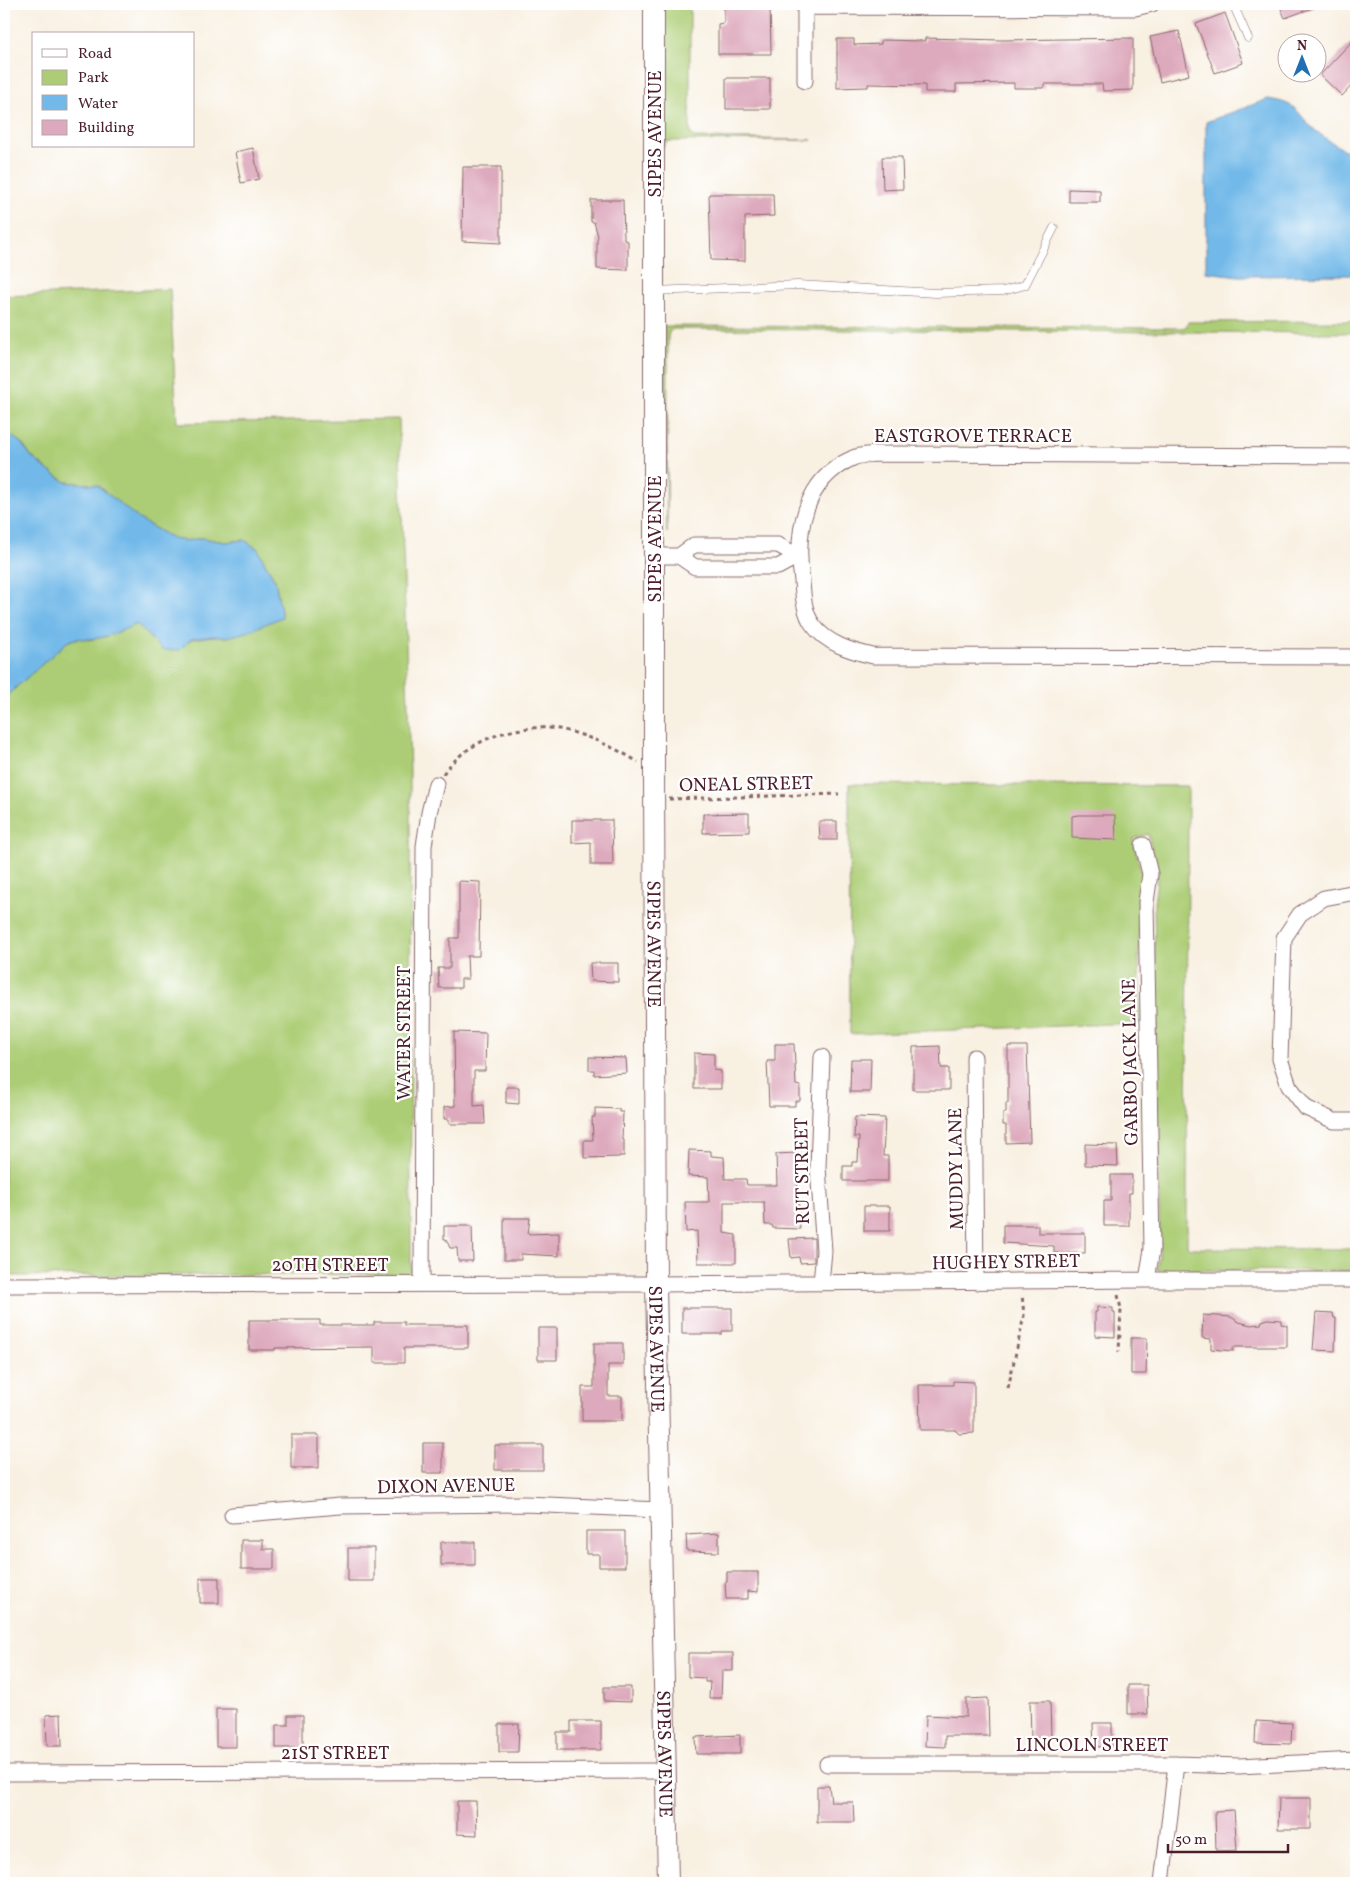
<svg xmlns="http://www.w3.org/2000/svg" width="1360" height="1887" font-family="Vollkorn,serif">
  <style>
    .green { fill: #accd75; stroke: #7b7650 }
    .water { fill: #72b9e9; stroke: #5e6c8a }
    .building { fill: #dda9bc }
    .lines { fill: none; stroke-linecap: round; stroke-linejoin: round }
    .service-casing { stroke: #87686b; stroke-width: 9 }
    .minor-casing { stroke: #87686b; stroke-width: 17 }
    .tertiary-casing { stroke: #87686b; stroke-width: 22 }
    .path { stroke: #87686b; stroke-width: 3; stroke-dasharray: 4 4; stroke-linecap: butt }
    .service { stroke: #fff; stroke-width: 8 }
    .minor { stroke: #fff; stroke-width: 15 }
    .tertiary { stroke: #fff; stroke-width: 20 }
    .labels { text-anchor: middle; stroke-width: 4.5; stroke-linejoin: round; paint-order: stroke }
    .street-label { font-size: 19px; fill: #4a1f2b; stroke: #fff }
  </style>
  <rect width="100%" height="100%" fill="#fff"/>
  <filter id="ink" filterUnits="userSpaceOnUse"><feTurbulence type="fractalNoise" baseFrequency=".02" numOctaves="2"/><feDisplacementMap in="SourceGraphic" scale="10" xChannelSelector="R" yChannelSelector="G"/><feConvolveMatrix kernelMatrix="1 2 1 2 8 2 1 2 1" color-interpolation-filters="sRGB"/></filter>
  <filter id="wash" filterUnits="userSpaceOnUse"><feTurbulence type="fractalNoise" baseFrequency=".0096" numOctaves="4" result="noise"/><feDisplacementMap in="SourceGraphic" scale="20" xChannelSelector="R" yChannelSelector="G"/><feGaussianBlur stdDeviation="1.12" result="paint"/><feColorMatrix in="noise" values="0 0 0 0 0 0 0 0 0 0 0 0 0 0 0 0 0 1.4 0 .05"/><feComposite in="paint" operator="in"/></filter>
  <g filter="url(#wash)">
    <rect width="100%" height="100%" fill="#f8f0e1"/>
    <path class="green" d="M663,4H690V132L692,136L696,138L812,140L670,141L666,142L663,147Z
      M170,289L177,423L399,419L410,773L411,1274L4,1276V698L67,642L79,637L89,640L106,636L137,624L162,650L191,639L213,636L228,637L282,617L275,580L266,565L258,549L244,540L225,542L202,538L184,541L170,537L139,519L97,485L66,482L49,471L32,457L21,443L4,430V296Z
      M1356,321V333L673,329L669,332L668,337L667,533L664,326L1181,328L1186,327L1188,322Z
      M849,784L1188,786L1187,1245L1190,1248L1356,1249V1271L1157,1270L1160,1249L1154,903L1158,872L1148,834L1133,839L1142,875L1138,902L1140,1023L850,1034Z"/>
    <path class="water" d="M1268,99C1301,104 1295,113 1316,131C1328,141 1343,149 1356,157V275L1239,276L1206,272V122Z
      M4,430L21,443L32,457L49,471L66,482L97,485L139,519L170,537L184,541L202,538L225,542L244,540L258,549L266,565L275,580L282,617L247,632L227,637L213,636L191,639L180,650H162L137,624C122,630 106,639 90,639C77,640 81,636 67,642L4,698Z"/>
    <g id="blocks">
      <path class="building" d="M724,4H770L771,54H718V24L724,23Z
        M1279,4H1320L1321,5L1285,18Z
        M1225,13L1243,63L1215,73L1196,24Z
        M1179,31L1189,75L1160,82L1150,37Z
        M1356,37V81L1342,96L1320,75Z
        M925,38L1000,40L1133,38V90L1103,91L1102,84H1044V88H1014V83L956,84V92H925V85L868,84V87L837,88V39H854V45L881,44V40L925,41Z
        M726,78H770V109H726Z
        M253,148L259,179L241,183L235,152Z
        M882,157H902L903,189L883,190Z
        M463,167H501V243L462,241Z
        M1069,189L1100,190V202H1069Z
        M709,194H773L774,216L745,217V261L711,260Z
        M591,200H623L624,240L628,241V270L597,269V241L598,236L594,222H591Z
        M749,813V832L703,833V814Z
        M1079,815H1115L1116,840L1072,838V816Z
        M572,820H612L613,865H591V842L572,843Z
        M819,821H837V840H820Z
        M459,881L480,882L479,956H467L468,979H461V988H439L438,968H450V938H459Z
        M590,963H618V982L591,981Z
        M454,1032L486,1033L485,1071H474V1106L484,1105L485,1124H449V1119H444V1107L455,1106Z
        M775,1044H794L796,1085L800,1086V1101H795V1106H769L767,1061H775Z
        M940,1046L941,1068H949V1090H913V1047Z
        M1008,1046H1027L1030,1142L1006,1143V1125H1003V1113H1006V1103H1008Z
        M694,1053L714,1054V1070L721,1071V1089H694Z
        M589,1057L626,1058L627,1073L594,1075V1070H589Z
        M851,1059H871L870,1092H850Z
        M506,1087H519V1104L506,1103Z
        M595,1108L619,1109V1112H623L622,1140H624V1156H619V1157L584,1158V1140H593L592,1117H595Z
        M855,1117L885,1118L883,1156H888V1181H843V1166H852V1162H858L859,1137H854Z
        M1085,1144L1117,1145L1118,1166L1085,1165Z
        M689,1150L711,1151V1156L724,1157L725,1179H746L747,1185H777L776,1154L796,1153L800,1229L773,1228L772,1225H765L764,1202H724V1233L736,1235V1263H698L697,1231L686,1232L685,1202H709L708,1177L688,1176Z
        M1111,1175H1132V1193H1129V1226H1104V1201H1111Z
        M864,1206H890V1231H864Z
        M504,1218H530L528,1234L559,1233V1256L521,1254V1260H504Z
        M1003,1225H1038V1233H1085V1253H1054V1246L1003,1243Z
        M444,1226H472L473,1261H458L457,1248H450L446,1239H444Z
        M814,1238V1262L800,1263L799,1257L791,1258L789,1239Z
        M1097,1307L1113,1308V1312H1115V1337L1095,1336V1312H1097Z
        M682,1308H732V1331H722V1334H682Z
        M1316,1312L1333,1313L1334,1318H1336L1335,1351L1313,1350Z
        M1203,1315L1231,1317L1239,1322L1251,1325L1261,1324L1262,1321L1268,1319L1281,1320V1324L1287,1325V1347H1233V1351L1211,1349V1339L1202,1338Z
        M249,1320H320V1325H374V1322H404V1325H468V1348H404V1363H374V1347L275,1348V1350H249Z
        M538,1328H557V1360H538Z
        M1131,1338H1147L1146,1374H1131Z
        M594,1343H623V1365H608V1396H622V1421H582V1387H594Z
        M953,1381L974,1382V1433L959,1434L955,1430H920L919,1385H953Z
        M291,1435H319V1468H291Z
        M423,1443H443V1473H423Z
        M495,1445H543V1470H495Z
        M586,1531H625V1567H599V1554H586Z
        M719,1533V1552L687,1551L686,1535Z
        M241,1540H263V1549H274V1569H241Z
        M441,1542H475V1565H441Z
        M348,1548H374V1581H348Z
        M727,1572H758V1592L748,1591V1599H726L725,1582H727Z
        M200,1578H219V1603H200Z
        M688,1653H733V1671H722L721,1698H709L710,1682H705V1678L688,1677Z
        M1128,1685H1147L1148,1714H1128Z
        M604,1687H631V1702L604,1701Z
        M988,1698L989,1736H945V1747L925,1746L926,1715L966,1717V1699Z
        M1030,1701H1050L1051,1738H1031Z
        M216,1709H236V1747H216Z
        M61,1714L62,1746H47L46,1715Z
        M288,1715H303V1748H276V1725H288Z
        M571,1721H601V1750H557V1732H571Z
        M1256,1721L1292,1723L1291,1744L1255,1743Z
        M1093,1723H1112V1746L1094,1747Z
        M499,1724H519L518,1752H499Z
        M740,1735V1754H696L695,1737Z
        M817,1786H829L831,1802H853L854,1822H817Z
        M1279,1798H1311V1829H1278Z
        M457,1801H476L477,1835L457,1834Z
        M1234,1810L1237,1850L1216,1851L1215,1811Z"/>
    </g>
  </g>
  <g filter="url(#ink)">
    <use href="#blocks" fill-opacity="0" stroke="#87686b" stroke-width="1"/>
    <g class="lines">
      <g class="service-casing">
        <path id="service" d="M1233,4L1248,38
          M654,291L798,285L936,293L1003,291L1025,285L1054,228"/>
      </g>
      <g class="minor-casing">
        <path id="minor" d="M805,4V81
          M805,7L1135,8L1152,4
          M1356,456L875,454C868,455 859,455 853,458C803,480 795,533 802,581C803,596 804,613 813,625C827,644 851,651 873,656L1356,657
          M654,556H679L695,567H778L798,556
          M679,556L694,545H778L798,556
          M1143,845L1150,874L1146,902L1152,1249L1147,1280
          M1356,892L1324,898L1300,914L1284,938L1280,1059L1289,1086L1306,1108L1334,1121H1356
          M974,1057L976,1282
          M821,1283L824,1251L818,1167L822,1057
          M422,1284L424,846L429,813L436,784
          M4,1285L656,1284L1147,1280H1356
          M232,1515L340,1506L525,1504L660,1510
          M827,1764H1176L1239,1766L1356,1760
          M4,1773L666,1771
          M1162,1883L1176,1764"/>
      </g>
      <g class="tertiary-casing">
        <g id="tertiary">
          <path id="s1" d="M654,4V772L656,1284L668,1883"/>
        </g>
      </g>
      <path class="path" d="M443,774C468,738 521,721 564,730C589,736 616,748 638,762
        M669,799L839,794
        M1118,1295L1121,1309L1119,1352
        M1008,1388L1024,1316L1022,1294"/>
      <use href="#service" class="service"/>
      <use href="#minor" class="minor"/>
      <use href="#tertiary" class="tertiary"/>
    </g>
  </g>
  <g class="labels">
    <g class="street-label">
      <text transform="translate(654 134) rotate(-90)" y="7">SIPES AVENUE</text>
      <text x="973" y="442">EASTGROVE TERRACE</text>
      <text transform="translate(654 539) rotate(-90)" y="7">SIPES AVENUE</text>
      <text transform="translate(746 783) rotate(-1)" y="7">ONEAL STREET</text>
      <text dy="7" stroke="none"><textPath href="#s1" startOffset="940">SIPES AVENUE</textPath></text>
      <text transform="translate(403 1033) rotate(-90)" y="7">WATER STREET</text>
      <text transform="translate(1129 1062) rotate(-91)" y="7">GARBO JACK LANE</text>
      <text transform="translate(955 1169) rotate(-91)" y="7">MUDDY LANE</text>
      <text transform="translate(801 1171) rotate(-91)" y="7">RUT STREET</text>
      <text transform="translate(1006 1261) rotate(-1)" y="7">HUGHEY STREET</text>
      <text x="330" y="1271">20TH STREET</text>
      <text dy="7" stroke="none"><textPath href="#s1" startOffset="1345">SIPES AVENUE</textPath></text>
      <text transform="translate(446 1485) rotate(-1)" y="7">DIXON AVENUE</text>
      <text x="1092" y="1751">LINCOLN STREET</text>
      <text x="335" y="1759">21ST STREET</text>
      <text dy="7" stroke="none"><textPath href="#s1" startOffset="1750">SIPES AVENUE</textPath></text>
    </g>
  </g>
  <rect width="1360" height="1887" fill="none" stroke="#fff" stroke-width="20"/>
  <rect x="32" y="32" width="162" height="115" fill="#ffffff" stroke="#b7a5aa"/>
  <rect x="42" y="49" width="25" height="8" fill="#ffffff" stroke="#b7a5aa"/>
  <text x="78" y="58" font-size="15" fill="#4a1f2b">Road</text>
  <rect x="42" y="70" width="25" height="15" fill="#accd75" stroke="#b7a5aa"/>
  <text x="78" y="82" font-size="15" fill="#4a1f2b">Park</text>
  <rect x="42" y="95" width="25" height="15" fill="#72b9e9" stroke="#b7a5aa"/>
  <text x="78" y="108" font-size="15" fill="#4a1f2b">Water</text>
  <rect x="42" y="120" width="25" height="15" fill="#dda9bc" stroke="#b7a5aa"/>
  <text x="78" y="132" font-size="15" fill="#4a1f2b">Building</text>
  <g transform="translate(1302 58)"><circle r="24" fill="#ffffff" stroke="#b7a5aa"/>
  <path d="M0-4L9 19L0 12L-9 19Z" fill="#1f6fb2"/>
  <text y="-8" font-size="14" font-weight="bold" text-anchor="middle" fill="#4a1f2b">N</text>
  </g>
  <path d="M1168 1844v8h120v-8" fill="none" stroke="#4a1f2b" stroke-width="2.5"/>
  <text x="1175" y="1844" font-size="15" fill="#4a1f2b" stroke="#ffffff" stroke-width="4" paint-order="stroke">50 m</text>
</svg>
